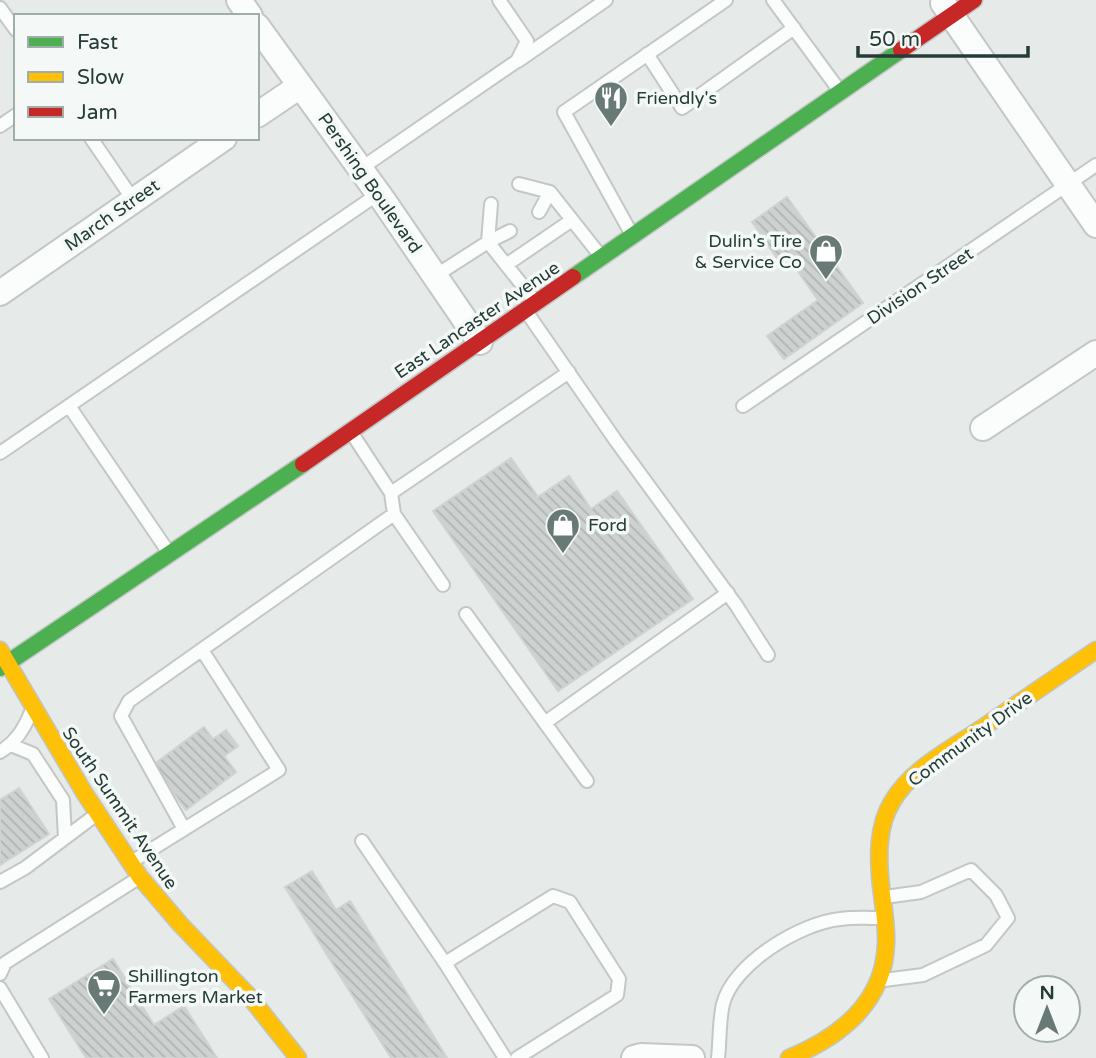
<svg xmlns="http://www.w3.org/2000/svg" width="1096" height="1058" font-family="'Varela Round',sans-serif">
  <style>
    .building { fill: url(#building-back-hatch); stroke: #cfd3d1; stroke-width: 2 }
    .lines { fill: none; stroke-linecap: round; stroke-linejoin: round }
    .lane-casing { stroke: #c3c7c5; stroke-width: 16 }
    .street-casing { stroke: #c3c7c5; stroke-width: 28 }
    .fast-casing { stroke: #c0c6c3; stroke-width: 19 }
    .slow-casing { stroke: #c0c6c3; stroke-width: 19 }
    .jam-casing { stroke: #c0c6c3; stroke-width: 19 }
    .lane { stroke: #fbfcfc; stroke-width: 12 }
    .street { stroke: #fbfcfc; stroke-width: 24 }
    .fast { stroke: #4caf50; stroke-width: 16 }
    .slow { stroke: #ffc107; stroke-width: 16 }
    .jam { stroke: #c62828; stroke-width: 16 }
    .labels { text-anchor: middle; stroke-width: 7; stroke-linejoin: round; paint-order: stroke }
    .poi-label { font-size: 18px; fill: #253c38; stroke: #f4f9f7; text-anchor: start }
    .street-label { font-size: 18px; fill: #253c38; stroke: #f4f9f7 }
  </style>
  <defs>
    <pattern id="building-back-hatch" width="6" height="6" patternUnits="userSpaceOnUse" patternTransform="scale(1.75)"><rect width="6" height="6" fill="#cdd1d0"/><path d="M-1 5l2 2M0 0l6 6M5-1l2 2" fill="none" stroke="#b0b4b3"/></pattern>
  </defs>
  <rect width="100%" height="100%" fill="#e6eae8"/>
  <path class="building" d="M787,197L863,303L784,359L767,336L818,300L787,256L779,261L752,222Z
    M511,458L538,497L569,476L591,509L617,491L693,599L558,691L433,511Z
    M204,727L213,739L226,730L238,746L224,756L236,772L186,810L153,765Z
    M19,788L49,834L0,865V800Z
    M312,871L336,910L350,901L447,1058H391L285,887Z
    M113,959L154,1025L184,1006L217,1058H86L49,999Z"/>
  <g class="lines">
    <g class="lane-casing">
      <path id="lane" d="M773,0L839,90
        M0,8L16,30
        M647,54L682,108L794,28
        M518,61L606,0
        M0,126L16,115
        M91,138L134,201
        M360,169L517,61L527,41L499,0
        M519,184L550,192L599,254
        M539,212L550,192
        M510,231L488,242L534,300
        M631,233L564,112L726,0
        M506,265L572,220
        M435,276L488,242L491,204
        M528,314L616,441L736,605L768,655
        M69,406L167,550
        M743,406L1096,165
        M353,435L391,493
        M0,453L378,194
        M394,514L443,585
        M466,614L587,781
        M546,722L728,593
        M11,745L33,754L63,800L65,838
        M0,752C16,742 24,729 31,712
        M184,829L121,716L129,701L394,514L391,493L569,372
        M362,841L445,963L505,1058
        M133,861L279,770L202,650
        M0,882L25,868L97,814
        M445,963L553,896L570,902L619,979L617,995L517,1058
        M0,974L5,963L140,877
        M884,980L923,975L986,945L1008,918L996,895L971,870L921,892L885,897
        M0,988L42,1058
        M718,1058C720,1041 719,1021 723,1004C733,964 800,923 840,919C854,917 869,918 883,918"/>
    </g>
    <g class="street-casing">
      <path id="street" d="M239,0L250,16
        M943,3L1096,225
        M257,26L383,200L480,342
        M257,115L300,86
        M0,293L224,138
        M983,428L1096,353
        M634,1058L641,1056L692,1058"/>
    </g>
    <g class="fast-casing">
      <path id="fast" d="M573,277L901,50
        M0,668L303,464"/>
    </g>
    <g class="slow-casing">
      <path id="slow" d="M0,650L85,794L140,877L180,924L249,996L298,1058
        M789,1058C840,1037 884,1003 886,944C887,925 883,905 881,886C878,858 877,827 892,802C911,769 951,749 982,728C1020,702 1058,676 1096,650"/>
    </g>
    <g class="jam-casing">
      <path id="jam" d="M901,50L974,0
        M303,464L573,277"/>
    </g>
    <use href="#lane" class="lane"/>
    <use href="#street" class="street"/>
    <use href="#fast" class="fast"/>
    <use href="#slow" class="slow"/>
    <use href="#jam" class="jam"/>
  </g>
  <defs>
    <g id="restaurant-pin" transform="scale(1.75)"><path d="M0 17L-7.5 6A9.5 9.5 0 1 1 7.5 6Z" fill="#697976" stroke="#f4f9f7"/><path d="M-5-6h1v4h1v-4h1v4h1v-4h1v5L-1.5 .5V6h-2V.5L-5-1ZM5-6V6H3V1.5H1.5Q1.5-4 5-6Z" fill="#fff"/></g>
    <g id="shop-pin" transform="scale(1.75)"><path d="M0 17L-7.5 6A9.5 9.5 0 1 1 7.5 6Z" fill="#697976" stroke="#f4f9f7"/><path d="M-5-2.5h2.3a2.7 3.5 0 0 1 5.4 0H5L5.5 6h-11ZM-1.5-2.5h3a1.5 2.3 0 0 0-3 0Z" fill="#fff"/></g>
    <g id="supermarket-pin" transform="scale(1.75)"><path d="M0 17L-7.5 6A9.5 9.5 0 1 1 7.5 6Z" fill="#697976" stroke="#f4f9f7"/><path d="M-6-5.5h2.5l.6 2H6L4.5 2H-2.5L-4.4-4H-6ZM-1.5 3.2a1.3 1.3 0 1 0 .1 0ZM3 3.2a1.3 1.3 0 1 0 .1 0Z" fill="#fff"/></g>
  </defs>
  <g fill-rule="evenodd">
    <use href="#restaurant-pin" x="611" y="98"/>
    <use href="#shop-pin" x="826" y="251"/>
    <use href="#shop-pin" x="563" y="525"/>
    <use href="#supermarket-pin" x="104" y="986"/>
  </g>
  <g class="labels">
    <g class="poi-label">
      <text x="636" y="104">Friendly's</text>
      <text x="802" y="247" text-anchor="end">Dulin's Tire<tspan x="802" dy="21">&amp; Service Co</tspan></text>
      <text x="588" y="531">Ford</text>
      <text x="128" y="982">Shillington<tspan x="128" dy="21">Farmers Market</tspan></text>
    </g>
    <g class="street-label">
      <text transform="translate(370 183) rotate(55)" y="6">Pershing Boulevard</text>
      <text transform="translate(112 215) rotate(-35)" y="6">March Street</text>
      <text transform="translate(920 286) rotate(-34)" y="6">Division Street</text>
      <text transform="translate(477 320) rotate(-34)" y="6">East Lancaster Avenue</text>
      <text transform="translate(970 739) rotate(-36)" y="6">Community Drive</text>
      <text transform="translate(120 808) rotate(56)" y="6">South Summit Avenue</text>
    </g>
  </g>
  <rect x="14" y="14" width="245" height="126" fill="#f4f9f7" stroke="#a1adab" stroke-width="2"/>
  <rect x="28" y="37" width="35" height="10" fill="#4caf50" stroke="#a1adab" stroke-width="2"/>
  <text x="77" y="49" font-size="21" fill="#253c38">Fast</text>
  <rect x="28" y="72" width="35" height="10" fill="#ffc107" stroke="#a1adab" stroke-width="2"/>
  <text x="77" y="84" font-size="21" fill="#253c38">Slow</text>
  <rect x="28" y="107" width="35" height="10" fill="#c62828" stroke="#a1adab" stroke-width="2"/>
  <text x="77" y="119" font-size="21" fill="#253c38">Jam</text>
  <g transform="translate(1047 1009)"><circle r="33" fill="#f4f9f7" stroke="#a1adab" stroke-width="2"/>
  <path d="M0-5L12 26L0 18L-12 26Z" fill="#697976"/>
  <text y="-10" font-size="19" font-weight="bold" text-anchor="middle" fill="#253c38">N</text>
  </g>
  <path d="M858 46v10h170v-10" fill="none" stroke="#253c38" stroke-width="3.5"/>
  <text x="869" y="46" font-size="21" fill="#253c38" stroke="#f4f9f7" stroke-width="5" paint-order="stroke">50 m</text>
</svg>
